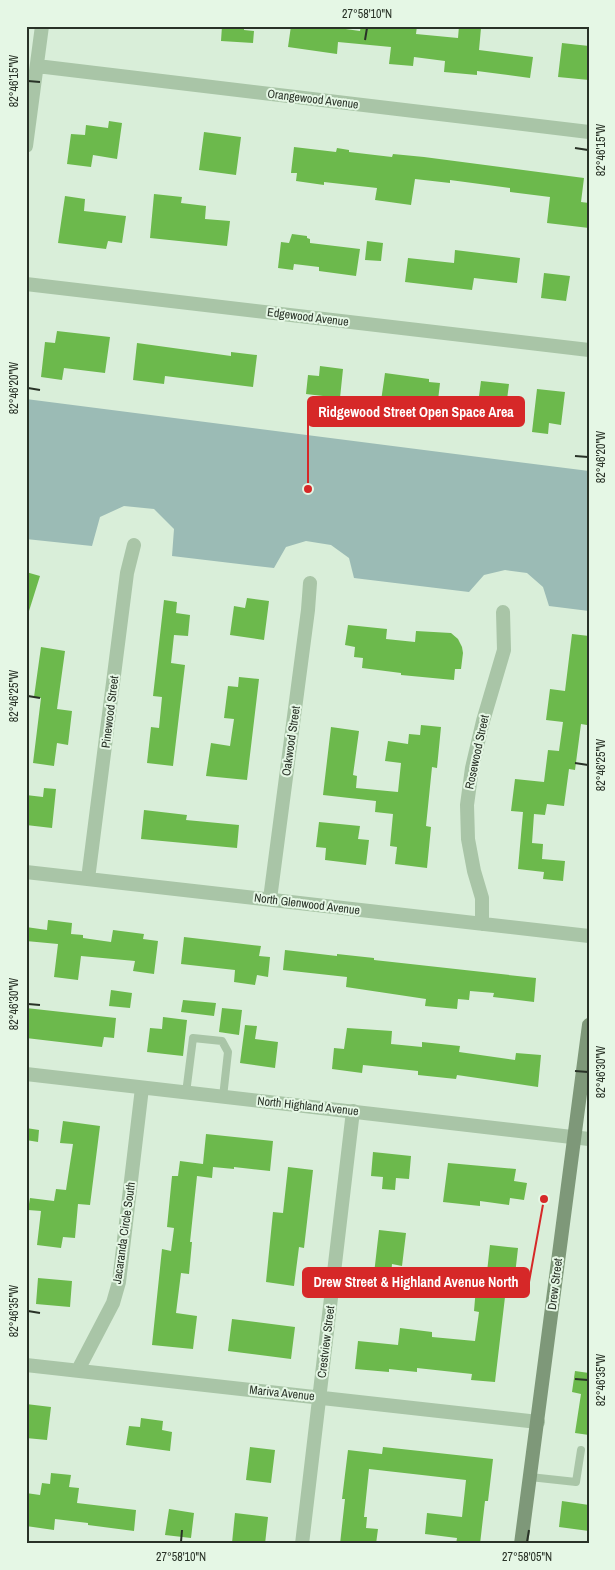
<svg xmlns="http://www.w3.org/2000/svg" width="615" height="1570" font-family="'Archivo Narrow',sans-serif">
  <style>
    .green { fill: #9bbbb5 }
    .building { fill: #6cb94c }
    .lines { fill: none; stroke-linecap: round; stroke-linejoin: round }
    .service { stroke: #a9c5a7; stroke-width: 8 }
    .minor { stroke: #a9c5a7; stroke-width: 14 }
    .tertiary { stroke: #a9c5a7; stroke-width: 14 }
    .secondary { stroke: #7e9879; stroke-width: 14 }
    .ticks { fill: none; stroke: #293227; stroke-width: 2 }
    .labels { text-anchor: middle; stroke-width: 4; stroke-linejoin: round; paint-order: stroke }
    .street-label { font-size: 12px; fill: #293227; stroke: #e5f7e5 }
    .leader { fill: none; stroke: #d62828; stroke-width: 2 }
    .callout-dot { fill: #d62828; stroke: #e5f7e5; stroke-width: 2 }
    .callout { fill: #d62828; stroke: #d62828; stroke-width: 2 }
    .callout-label { font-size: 14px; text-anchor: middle; font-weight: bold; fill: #fff }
    .neatline { fill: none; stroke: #293227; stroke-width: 2 }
    .ticks-label { font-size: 12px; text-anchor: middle; fill: #293227 }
  </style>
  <rect width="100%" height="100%" fill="#d9eed9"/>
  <path class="green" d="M26,399L589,471V611L549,606L543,587L527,573L505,570L484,575L469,592L354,578L349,558L331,545L306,541L286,547L274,568L172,556L174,529L154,509L124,506L100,517L92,546L26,539Z"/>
  <path class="building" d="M222,26H244V30L254,31L253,43L221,41Z
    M291,26H324L360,31L361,26H417L416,34L458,38L459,26L481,28L479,50L533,57L530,78L477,71V75L444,72L445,61L414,57L413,66L389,64L391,47L338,42L337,54L288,47Z
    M562,43L589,46V80L558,77Z
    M109,121L122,123L117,159L93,155L91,167L67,164L71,134L85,135L86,125L108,128Z
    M204,132L241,137L236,175L199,170Z
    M294,147L336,152L337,148L349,150V152L392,157L393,154L424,157L584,178L581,202L589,203V228L547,223L550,197L510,192V188L450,180V183L415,179L411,205L375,200L377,188L324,182V185L296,181L297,173H291Z
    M154,194L182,197L181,203L206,206L205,219L230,221L227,246L150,238Z
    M65,196L85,199L84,211L126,216L122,243L108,241L106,249L58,243Z
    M292,234L307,236V238L310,239V243L360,249L356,276L319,271V267L294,264L293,270L278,268L281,242L289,243Z
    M367,241L383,243L381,261L365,260Z
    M455,250L520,258L517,283L474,278L472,290L405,282L408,258L454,263Z
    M544,273L570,276L566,301L541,298Z
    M57,331L110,337L105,373L64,368L62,380L41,377L45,342L55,343Z
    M137,343L231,356V352L257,355L253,387L165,376L164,384L133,380Z
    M320,366L343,369L340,398L306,394L308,375L319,376Z
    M385,373L429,379V382L440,383L437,409L423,407V413L398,409V403L381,401Z
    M481,381L509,384L504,423L476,419Z
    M537,389L565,392L561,425L549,423L548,434L532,432Z
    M26,572L40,576L29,611L26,610Z
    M247,598L269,601L264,640L230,635L234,606L245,608Z
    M164,600L177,602L176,613L190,615L188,636L174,635L171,663L185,665L173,766L147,763L151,727L159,728L162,697L153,696Z
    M348,625L387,629L386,639L415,642L416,631L451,633L458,639L462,647L463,653L461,669H455L454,680L401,675V673L362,668L363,658L354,657L355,647L345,645Z
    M572,634L589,636V713L587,725L581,724L575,770L569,769L564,806L547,804L545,815L534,814L532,843L543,844L542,859L565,861L563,881L543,879L544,872L518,869L523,812L511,811L515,779L544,782L548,750L559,751L563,722L546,720L550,689L565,691Z
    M41,647L65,651L57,709L72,711L68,745L57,743L54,766L33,763L41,698L34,697Z
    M239,677L259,679L247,780L206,776L211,743L230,746L234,719L224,718L228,686L238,687Z
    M421,725L441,727L437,768L432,767L426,826L431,827L427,868L395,864L397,847L390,846L393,814L375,812L376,801L323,795L331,727L359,731L353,775L357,776L356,788L398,792L401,763L385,761L388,741L408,744L409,734L420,735Z
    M44,788L56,789L52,828L26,825V795L43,797Z
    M144,810L187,815L186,820L239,825L237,848L141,839Z
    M319,822L360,826L358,839L369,840L366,865L325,860L326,848L316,847Z
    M48,920L72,923L71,934L83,935V938L111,942L113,930L144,934L143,939L158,941L154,974L133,971L135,961L81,956L78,980L54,977L58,944L26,941V927L47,930Z
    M184,937L261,946L259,956L270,957L268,977L257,975L255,985L234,982L235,970L181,964Z
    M285,950L337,956V954L374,958V960L536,978L534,1002L493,997L494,993L470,991L469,1000L458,999L457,1009L425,1006L426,999L346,987L347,977L283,970Z
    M111,990L132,993L130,1008L109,1006Z
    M183,1000L216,1003L214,1016L181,1012Z
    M26,1008L116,1018L114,1038L104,1037L102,1047L26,1038Z
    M222,1008L242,1010L239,1035L219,1032Z
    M163,1017L187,1020L183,1056L147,1052L150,1028L162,1029Z
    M245,1025L257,1026L255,1039L278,1042L275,1068L240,1063Z
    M347,1028L392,1031L391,1044L422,1047V1042L460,1046L459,1052L515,1060L516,1053L541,1055L538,1087L457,1075L456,1079L418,1075V1071L363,1065L362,1073L332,1069L334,1048L344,1049Z
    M63,1121L100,1126L90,1205L78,1204L75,1238L63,1237L61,1248L37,1245L41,1211L28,1210L30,1198L54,1201L56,1189L66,1190L73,1144L60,1143Z
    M26,1128L39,1130L38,1142L26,1140Z
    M206,1134L273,1141L270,1171L234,1167V1169L213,1167L212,1178L197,1176L190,1242H192L189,1274L181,1273L176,1313L197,1316L193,1349L152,1345L162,1249L171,1251L174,1228L167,1227L172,1176H178L180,1161L203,1164Z
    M373,1152L411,1156L409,1179L396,1178L395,1190L382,1189L383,1177L371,1176Z
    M448,1163L516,1169L514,1181L527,1183L524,1200L510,1198L509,1205L480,1201V1206L443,1202Z
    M288,1167L313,1170L304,1248L299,1247L294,1286L266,1282L273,1212L283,1213Z
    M379,1230L406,1233L402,1266L392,1264L391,1276L374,1274Z
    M490,1245L518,1248L515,1275L487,1272Z
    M477,1275L496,1277L495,1295L505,1297L495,1382L471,1380L472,1374L417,1368V1372L389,1369V1372L355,1369L358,1341L398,1345L400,1328L432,1332V1337L475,1341L479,1312L474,1311Z
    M38,1278L72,1281L70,1307L36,1304Z
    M232,1319L295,1327L291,1359L228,1351Z
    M575,1371L589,1373V1435L575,1433L581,1394L572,1392Z
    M26,1404L51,1407L47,1440L26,1438Z
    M141,1418L163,1421L162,1430L172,1432L170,1451L126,1445L129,1426L140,1427Z
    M250,1447L275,1450L271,1483L246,1480Z
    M383,1447L493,1459L488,1501H485L480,1544H456L457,1538L425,1534L427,1513L462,1517L466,1480L369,1469L364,1517H367L366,1528L378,1529L376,1544H340L345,1499H342L348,1450L382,1454Z
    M51,1473L71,1475L69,1487L79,1488L77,1503L136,1510L134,1531L88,1525V1523L55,1519L54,1530L26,1526V1493L40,1495L42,1483L50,1484Z
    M562,1501L589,1505V1531L559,1527Z
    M169,1509L194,1513L191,1538L165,1535Z
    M235,1513L268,1517L265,1544L232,1543Z"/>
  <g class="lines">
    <path class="service" d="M186,1093L193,1038L222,1041L228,1052L223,1097
      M530,1477L576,1482L581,1450"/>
    <path class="minor" d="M37,66L589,132
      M26,146L42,26
      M26,284L589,350
      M26,872L589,936
      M88,879L127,573L134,545
      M270,899L308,610L310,583
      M482,924V898L474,871L468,839L467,805L472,768L483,721L504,650L503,612
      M26,1365L538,1422
      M78,1370L113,1303L119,1282L142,1088
      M302,1544L353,1111"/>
    <path class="tertiary" d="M26,1074L589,1139"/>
    <path class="secondary" d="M521,1544L589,1025"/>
  </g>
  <path class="ticks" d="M365,40L367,28M28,81L40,82M575,148L588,150M28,388L40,390M575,456L588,457M28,696L40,698M575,763L588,765M28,1004L40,1005M575,1071L588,1072M28,1311L40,1313M575,1379L588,1380M181,1542L182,1530M527,1542L529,1530"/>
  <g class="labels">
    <g class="street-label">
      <text transform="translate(313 99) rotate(7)" y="4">Orangewood Avenue</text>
      <text transform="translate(308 317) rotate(7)" y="4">Edgewood Avenue</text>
      <text transform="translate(110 712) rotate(-83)" y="4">Pinewood Street</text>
      <text transform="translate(291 741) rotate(-82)" y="4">Oakwood Street</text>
      <text transform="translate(477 752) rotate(-78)" y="4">Rosewood Street</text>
      <text transform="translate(307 904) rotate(7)" y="4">North Glenwood Avenue</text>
      <text transform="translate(308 1106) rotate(6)" y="4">North Highland Avenue</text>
      <text transform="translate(124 1233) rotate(-82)" y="4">Jacaranda Circle South</text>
      <text transform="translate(555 1284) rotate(-83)" y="4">Drew Street</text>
      <text transform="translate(326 1342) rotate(-83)" y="4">Crestview Street</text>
      <text transform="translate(282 1393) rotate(6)" y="4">Mariva Avenue</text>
    </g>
  </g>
  <path class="leader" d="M308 489L308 412M544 1199L529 1282"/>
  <g class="callout-dot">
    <circle cx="308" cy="489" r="5"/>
    <circle cx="544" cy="1199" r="5"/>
  </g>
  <g class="callout">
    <rect x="308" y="397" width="216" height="29" rx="5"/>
    <rect x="303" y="1268" width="226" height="29" rx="5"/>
  </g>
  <g class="callout-label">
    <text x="416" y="417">Ridgewood Street Open Space Area</text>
    <text x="416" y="1287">Drew Street &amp; Highland Avenue North</text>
  </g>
  <rect width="615" height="1570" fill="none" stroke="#e5f7e5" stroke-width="55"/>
  <rect x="28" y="28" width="560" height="1514" class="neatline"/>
  <g class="ticks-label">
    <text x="367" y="18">27°58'10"N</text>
    <text transform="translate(14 81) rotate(-90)" y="4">82°46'15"W</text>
    <text transform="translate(601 150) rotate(-90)" y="4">82°46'15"W</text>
    <text transform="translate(14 388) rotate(-90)" y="4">82°46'20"W</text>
    <text transform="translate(601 457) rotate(-90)" y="4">82°46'20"W</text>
    <text transform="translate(14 696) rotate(-90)" y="4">82°46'25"W</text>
    <text transform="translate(601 765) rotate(-90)" y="4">82°46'25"W</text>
    <text transform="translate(14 1004) rotate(-90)" y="4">82°46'30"W</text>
    <text transform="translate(601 1072) rotate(-90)" y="4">82°46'30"W</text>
    <text transform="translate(14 1311) rotate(-90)" y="4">82°46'35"W</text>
    <text transform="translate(601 1380) rotate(-90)" y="4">82°46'35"W</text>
    <text x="181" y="1561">27°58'10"N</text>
    <text x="527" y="1561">27°58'05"N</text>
  </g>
</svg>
